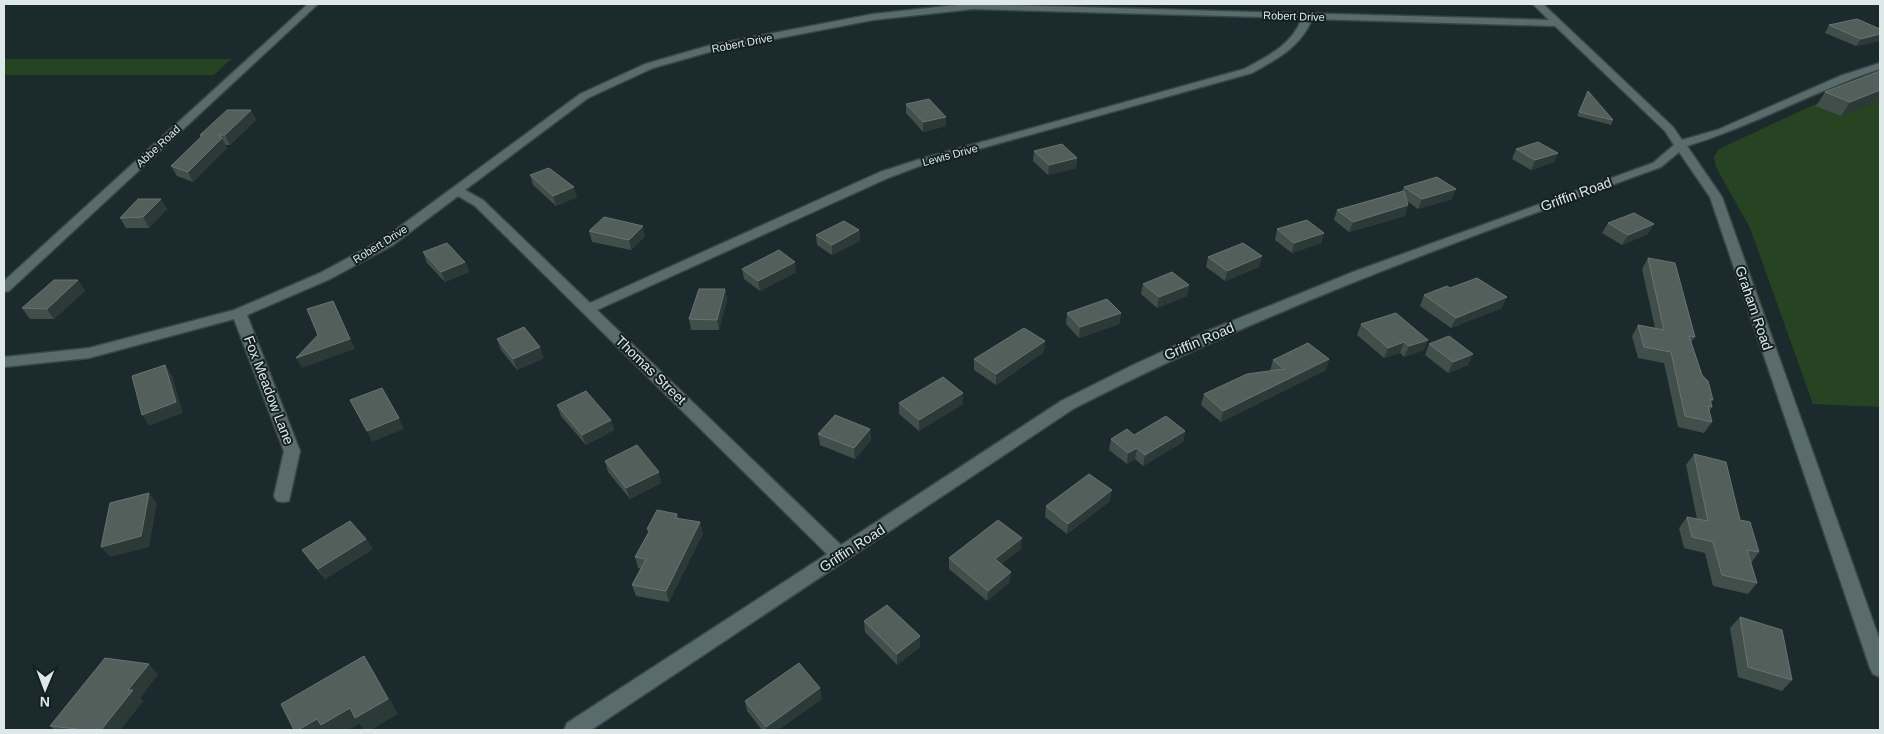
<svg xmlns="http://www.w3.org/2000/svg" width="1884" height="734" font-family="Arial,sans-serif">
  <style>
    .green { fill: #274422 }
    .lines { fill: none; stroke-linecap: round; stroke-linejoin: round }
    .minor-casing { stroke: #394647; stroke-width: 3 }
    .minor { fill: #5a6b6c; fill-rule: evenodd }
    .wall { fill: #414f4a }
    .shaded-wall { fill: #2b3937 }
    .building { fill: #525f5b; stroke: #687471 }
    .labels { text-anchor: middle; stroke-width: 4; stroke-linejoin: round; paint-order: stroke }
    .far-street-label { font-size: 11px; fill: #dfe8e9; stroke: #122022 }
    .street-label { font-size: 14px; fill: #dfe8e9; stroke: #122022 }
  </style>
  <rect width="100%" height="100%" fill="#1b2a2c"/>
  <path class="green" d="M4,59H231L214,75H4Z
    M1880,76V407L1813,404L1750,228L1716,167L1714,157L1719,149L1809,107Z"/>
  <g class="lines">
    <g class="minor-casing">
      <path id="minor" d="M308,4H318L9,291L4,292V281Z
        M966,4L1549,20L1533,4H1543L1673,127L1682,140L1717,130L1840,76L1880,63V69C1814,91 1753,126 1687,146L1722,197L1880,641V677L1873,674L1870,668L1710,197L1679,152L1661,167C1460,240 1263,311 1073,409L591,730H564L567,723L827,554L475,206L458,196L393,245L330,279L247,315L300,451L289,501L283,502L277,501L274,496L284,451L234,319L89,358L4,367V357L89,348L234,310L320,273L383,239L580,94L645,64L711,45L873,14ZM973,9L1302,18C1292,45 1268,56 1244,69L917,160L880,172L590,303L483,200L465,190L588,98L653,68L713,51L873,20ZM1312,19L1555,26L1665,131L1674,145L1653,163L1353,272L1205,332L1133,365L1061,401L841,545L597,310L888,178L925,164L1252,73C1277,59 1301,47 1312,19Z"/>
    </g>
    <use href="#minor" class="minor"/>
  </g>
  <path class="wall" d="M1829,25L1880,29V41L1856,46L1825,33Z
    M1880,71L1841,116L1816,106L1825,92Z
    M1588,91L1613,120L1611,125L1577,116Z
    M906,104L946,126L923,132L906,113Z
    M251,110L256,120L230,145H225L227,148L193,182L177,176L171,166L201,137L200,135Z
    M1516,149L1558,153L1554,162L1531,170L1512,159Z
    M1034,151L1077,158L1076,168L1048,175L1033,161Z
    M530,175L577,197L556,206L533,185Z
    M1404,187L1452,199L1418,209L1407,201L1405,216L1349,232L1334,220L1337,210L1402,191Z
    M161,199L167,209L149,228H126L120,218Z
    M1608,223L1648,234L1622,245L1602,233Z
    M1277,229L1324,233L1321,243L1292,253L1275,240Z
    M859,230L860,241L832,255L817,245L816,235Z
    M589,231L645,236L631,250L592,242Z
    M423,252L465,262L469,272L445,282L427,263Z
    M1262,256L1259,267L1225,281L1206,267L1208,257Z
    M1648,258L1695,337L1691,342L1702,375L1713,400L1711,402L1712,407L1709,412L1712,422L1704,433L1678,427L1664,363L1638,358L1632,336L1638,325L1655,328L1642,269Z
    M742,269L796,272L760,291L744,279Z
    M78,280L85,291L54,319H30L22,308Z
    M1143,284L1189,285L1187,296L1157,308L1141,294Z
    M1450,288L1502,308L1451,328L1420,306L1424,295Z
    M725,289L727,300L719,330H691L689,319Z
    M1067,313H1121L1119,324L1079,338L1066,324Z
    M1361,324L1424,350L1404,357L1400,353L1384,358L1357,335Z
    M497,339L544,358L517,370L501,350Z
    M1429,344L1468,365L1448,373L1425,355Z
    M1044,352L996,385L974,370V359Z
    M1329,359L1326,370L1221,422L1201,405L1204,394L1270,371L1273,360Z
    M899,403L963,404L919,431L899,414Z
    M557,405L611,420L614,430L586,445L561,416Z
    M870,429L871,440L855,459L820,445L818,434Z
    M1185,431L1183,442L1143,466L1135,459L1127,464L1109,450L1111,439L1134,435Z
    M1694,454L1740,520L1759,552L1751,563L1757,583L1748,594L1713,586L1705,553L1684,548L1679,528L1687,517L1697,519L1686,465Z
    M605,461L661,483L630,499L608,472Z
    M1110,501L1067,534L1045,517L1046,506Z
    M677,514L678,518L703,533L669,602L636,596L632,585L641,569L638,568L635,557L649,533L647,529Z
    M366,539L373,549L325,579L309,560L302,550Z
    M1021,549L1001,564L1010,582L987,601L949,569V558Z
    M1740,617L1792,680L1782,691L1738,677L1730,628Z
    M864,621L920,636V647L897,665L865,632Z
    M158,674L140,698L143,701L120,730H55L50,726Z
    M822,699L778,730H762L747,711L745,701Z"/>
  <path class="shaded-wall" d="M1880,34V41L1856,46L1861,39Z
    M1880,90V101L1841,116L1850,102Z
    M251,110L256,120L230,145L225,135Z
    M946,117V126L923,132V122Z
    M222,138L227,148L193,182L188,172Z
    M1558,153L1554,162L1531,170L1535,160Z
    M1077,158L1076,168L1048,175L1049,165Z
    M574,187L577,197L556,206L553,196Z
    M1456,189L1452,199L1418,209L1422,199Z
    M161,199L167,209L149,228L143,217Z
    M1408,205L1405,216L1349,232L1353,222Z
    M1654,224L1648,234L1622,245L1628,235Z
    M643,226L645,236L631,250L629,240Z
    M859,230L860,241L832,255V245Z
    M1324,233L1321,243L1292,253L1294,243Z
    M1262,256L1259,267L1225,281L1227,271Z
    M465,262L469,272L445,282L441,272Z
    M795,262L796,272L760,291L758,281Z
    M78,280L85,291L54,319L47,309Z
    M1189,285L1187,296L1157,308L1159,297Z
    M725,289L727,300L719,330L717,320Z
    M1507,297L1502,308L1451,328L1456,318Z
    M333,301L355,349L302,368L296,358L350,339Z
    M1121,313L1119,324L1079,338L1080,327Z
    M1428,340L1424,350L1404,357L1409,346Z
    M1045,341L1044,352L996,385V374Z
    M1404,342L1400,353L1384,358L1388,348Z
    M540,347L544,358L517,370L513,359Z
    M1473,354L1468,365L1448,373L1453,362Z
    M1329,359L1326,370L1221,422L1223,411Z
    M165,365L172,375L183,413L149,426L142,415Z
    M963,393V404L919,431V420Z
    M399,418L404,429L372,442L367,431Z
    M611,420L614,430L586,445L582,435Z
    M870,429L871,440L855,459L854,448Z
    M1185,431L1183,442L1143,466L1145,455Z
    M1137,448L1135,459L1127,464L1128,453Z
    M659,472L661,483L630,499L626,488Z
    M1112,490L1110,501L1067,534L1068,524Z
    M149,493L157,504L149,547L110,557L101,547Z
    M700,522L703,533L669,602L666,591Z
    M1022,538L1021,549L994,570L995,559Z
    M366,539L373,549L325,579L318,569Z
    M1011,572L1010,582L987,601L988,591Z
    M920,636V647L897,665V654Z
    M364,656L374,671L398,714L371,730H364L359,724L349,730H298Z
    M149,664L158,674L140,698L143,701L120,730H101L128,690Z
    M820,688L822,699L778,730H766V727Z"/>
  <path class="building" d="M1857,19L1880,29V34L1861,39L1829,25Z
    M1880,71V90L1850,102L1825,92Z
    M1588,91L1613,120L1579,112Z
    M929,99L946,117L923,122L906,104Z
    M227,110H251L225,135H218L222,138L188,172L171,166L203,135H200Z
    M1538,142L1558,153L1535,160L1516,149Z
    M1062,144L1077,158L1049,165L1034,151Z
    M549,168L574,187L553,196L530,175Z
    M1437,177L1456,189L1422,199L1404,187Z
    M1404,191L1408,205L1353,222L1337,210Z
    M138,199H161L143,217L120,218Z
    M1634,213L1654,224L1628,235L1608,223Z
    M604,217L643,226L629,240L589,231Z
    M1307,220L1324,233L1294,243L1277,229Z
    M844,221L859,230L832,245L816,235Z
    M447,243L465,262L441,272L423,252Z
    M1243,243L1262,256L1227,271L1208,257Z
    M779,250L795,262L758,281L742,269Z
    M1648,258L1675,263L1695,337L1689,336L1702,375L1708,381L1713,400L1710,399L1712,407L1708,406L1712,422L1685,416L1671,352L1644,347L1638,325L1664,330Z
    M1172,272L1189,285L1159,297L1143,284Z
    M1477,278L1507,297L1456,318L1424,295L1447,286L1450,288Z
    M54,280H78L47,309L22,308Z
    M699,289H725L717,320L689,319Z
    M1107,299L1121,313L1080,327L1067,313Z
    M333,301L350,339L296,358L318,335L307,309Z
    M1396,313L1428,340L1409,346L1404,342L1388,348L1361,324Z
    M524,327L540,347L513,359L497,339Z
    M1024,328L1045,341L996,374L974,359Z
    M1449,336L1473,354L1453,362L1429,344Z
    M1308,343L1329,359L1223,411L1204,394L1247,374L1284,369L1273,360Z
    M165,365L176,402L142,415L132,376Z
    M943,377L963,393L919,420L899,403Z
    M382,388L399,418L367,431L350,400Z
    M586,391L611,420L582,435L557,405Z
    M835,415L870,429L854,448L818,434Z
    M1166,416L1185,431L1145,455L1137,448L1128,453L1111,439L1127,429L1134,435Z
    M637,445L659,472L626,488L605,461Z
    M1694,454L1726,462L1740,520L1750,522L1759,552L1747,550L1757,583L1722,575L1713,542L1692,537L1687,517L1708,521Z
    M1089,474L1112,490L1068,524L1046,506Z
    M149,493L141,536L101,547L110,503Z
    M657,510L677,514L675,518L700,522L666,591L632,585L646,559L635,557L650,530L647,529Z
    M998,520L1022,538L995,559L1011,572L988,591L949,558Z
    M350,521L366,539L318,569L302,550Z
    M887,605L920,636L897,654L864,621Z
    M1740,617L1782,630L1792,680L1748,667Z
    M364,656L388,699L355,718L350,708L321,725L317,719L298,730H294L281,704Z
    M105,658L149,664L128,690H133L101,730H86L50,726Z
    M799,663L820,688L766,727L745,701Z"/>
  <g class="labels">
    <g class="far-street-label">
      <text transform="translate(1294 16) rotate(2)" y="4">Robert Drive</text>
      <text transform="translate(742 43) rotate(-11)" y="4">Robert Drive</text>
      <text transform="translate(158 146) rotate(-43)" y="4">Abbe Road</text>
      <text transform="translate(950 155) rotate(-15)" y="4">Lewis Drive</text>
      <text transform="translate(380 244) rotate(-32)" y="4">Robert Drive</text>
    </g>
    <g class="street-label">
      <text transform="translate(1576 194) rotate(-20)" y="5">Griffin Road</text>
      <text transform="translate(1754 308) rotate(71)" y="5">Graham Road</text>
      <text transform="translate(1199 341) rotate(-23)" y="5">Griffin Road</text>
      <text transform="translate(651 370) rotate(44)" y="5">Thomas Street</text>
      <text transform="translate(269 390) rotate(69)" y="5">Fox Meadow Lane</text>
      <text transform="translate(852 548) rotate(-33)" y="5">Griffin Road</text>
    </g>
  </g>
  <rect width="1884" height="734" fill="none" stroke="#dfe8e9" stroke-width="10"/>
  <g transform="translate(45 689) rotate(181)" stroke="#122022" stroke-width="4" paint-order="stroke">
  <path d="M0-4L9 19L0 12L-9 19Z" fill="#dfe8e9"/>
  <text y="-8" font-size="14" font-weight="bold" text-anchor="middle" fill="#dfe8e9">N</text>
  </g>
</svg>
